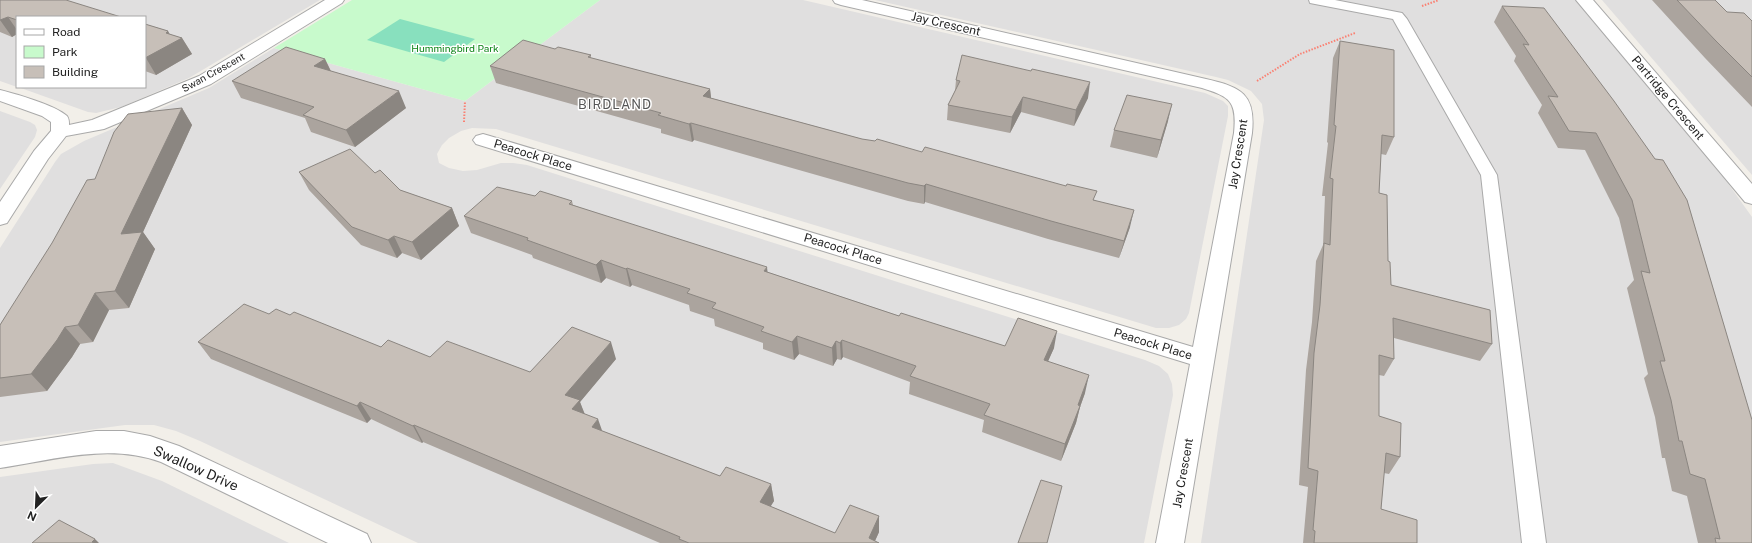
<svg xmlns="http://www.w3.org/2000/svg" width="1752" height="543" font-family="'Public Sans',sans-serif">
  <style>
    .residential { fill: #e0dfdf }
    .park { fill: #c8facc }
    .pitch { fill: #88e0be }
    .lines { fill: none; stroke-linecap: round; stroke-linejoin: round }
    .service-casing { stroke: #a9a9a9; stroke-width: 2 }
    .minor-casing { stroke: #a9a9a9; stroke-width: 2 }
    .path { stroke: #fa8072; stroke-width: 2; stroke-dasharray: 1.5 1.5; stroke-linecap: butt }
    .service { fill: #fff; fill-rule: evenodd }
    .minor { fill: #fff; fill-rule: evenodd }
    .wall { fill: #aba49e }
    .shaded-wall { fill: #8b8681 }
    .building { fill: #c7bfb8; stroke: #8b8681 }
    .labels { text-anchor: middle; stroke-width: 3; stroke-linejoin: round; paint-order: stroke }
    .far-park-label { font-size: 10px; fill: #0c8416; stroke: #fff }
    .far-street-label { font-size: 10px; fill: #222; stroke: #fff }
    .street-label { font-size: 12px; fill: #222; stroke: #fff }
    .neighbourhood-label { font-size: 13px; letter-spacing: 1px; fill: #555; stroke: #fff }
    .near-street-label { font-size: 14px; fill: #222; stroke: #fff }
  </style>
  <rect width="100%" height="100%" fill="#f2efe9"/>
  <path class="residential" d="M0,0H320L189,78L121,107L96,113L88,112L18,87H145V17H17V87L0,81Z
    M600,0H803L1205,93L1223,101L1228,106V116L1189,313L1186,319L1179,325L1169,328H1156L496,129L472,128L461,131L449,138L442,145L437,154L439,163L449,168L463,171L477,170L501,163H513L527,165L1145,360L1159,366L1168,374L1172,384L1173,395L1144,543H418L200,441L176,431L154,425H125L0,442V248L55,162L61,154L84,141L209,88L274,48L465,101Z
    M875,0H1575L1727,182L1752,217V543H1201L1264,120L1262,104L1251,91L1228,80L1216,77Z
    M1602,0H1752V175Z
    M0,111L30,122L35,125L37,130L35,137L0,189Z
    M113,463L162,481L289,543H0V477L93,464Z"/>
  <path class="park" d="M352,0H600L465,101L274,48Z"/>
  <path class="pitch" d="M400,19L475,39L444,62L367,40Z"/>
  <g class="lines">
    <g class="service-casing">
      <path id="service" d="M1309,0H1335L1402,13L1407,19L1497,175L1546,543H1522L1481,175L1394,21L1393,19L1315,4L1310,3Z"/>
    </g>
    <g class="minor-casing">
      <path id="minor" d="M325,0H344L342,3L211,84L104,129L66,136L48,159L7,223L0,225V202L34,151L51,131V122L42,116L0,101V90C16,94 55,105 67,116C69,119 69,121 69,125L92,120L199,76Z
        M833,0H862L1206,79C1241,87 1256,94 1252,133L1184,543H1156L1190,364L476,144L473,140L476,136L483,134L490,136L1193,347L1234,133C1237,102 1231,97 1202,88L841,5L835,3Z
        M1576,0H1593L1752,184V204L1745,202Z
        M96,431H124L150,436L179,446L367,534L371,543H328L161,462C109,443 53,460 0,468V446Z"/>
    </g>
    <path class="path" d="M1422,6L1439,0
      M1257,81L1300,54L1355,33
      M464,122L465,101"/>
    <use href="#service" class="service"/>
    <use href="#minor" class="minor"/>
  </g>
  <path class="wall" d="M0,0L73,2L17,17V34L12,37L0,32Z
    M1652,0H1715L1727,12L1752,21V107L1705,58Z
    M1502,6L1614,101L1752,543H1698L1687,496L1672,491L1665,458H1662L1655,417L1644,378L1648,374L1627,288L1634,280L1619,218L1585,150L1558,148L1538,113L1542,105L1514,61L1516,56L1494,22Z
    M145,24L168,31L169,34L182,38L192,54L156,75L145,71Z
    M1340,41L1394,137L1386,155L1381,154L1379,193L1391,285L1492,344L1480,361L1394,338V359L1384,376L1379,375V416L1400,457L1389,474L1384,473L1381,509L1417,543H1303L1308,487L1299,485L1306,370L1312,322L1316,261L1323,245L1325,196H1322L1328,143L1327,142L1333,58Z
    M555,49L591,55V58L710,89L711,98L862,139L1095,200L1130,227L1119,258L1048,239L925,202L924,204L908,201L694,140L692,142L661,133V129L496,83L490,66Z
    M325,59L331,71L406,108L355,147L311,132L305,118L241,98L232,81Z
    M956,80L1088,98L1074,126L1021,112L1010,133L947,120L948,105L955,91Z
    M182,108L192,125L143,232L155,249L129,308L109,310L93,342L80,344L72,357L47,391L0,397V325L5,317Z
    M1168,121L1157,158L1110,147L1114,130Z
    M299,172L375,173L400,190L452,208L459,226L421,260L402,253L397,258L361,245L309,190Z
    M572,201L573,205L767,272L899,316L1005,346L1054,348L1048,361L1085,393L1080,407L1076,423L1061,461L982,432L984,420L909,394L910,382L843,357L841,360L837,359L833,366L799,354L794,360L763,349V343L715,326L714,319L690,311L689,305L632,285L630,287L606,278L601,283L533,258L532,255L471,233L464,216Z
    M269,314L290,315L381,347L430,357L530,372L616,359L580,402L584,414L602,431L720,476L771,484L774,501L770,506L835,533L879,516V532L875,541L879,543H660L423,442L422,443L371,419L367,423L211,359L198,342Z"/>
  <path class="shaded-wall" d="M8,17L17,30V34L12,37L0,20Z
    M168,31L174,42L182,38L192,54L156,75L146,58L166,33Z
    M325,59L333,76L314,66Z
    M1090,82L1088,98L1074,126L1076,110Z
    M710,89L712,106L703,96Z
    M399,91L406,108L355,147L346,130Z
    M1023,97L1021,112L1010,133L1012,117Z
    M1172,104L1168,121L1157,158L1161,140Z
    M182,108L192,125L143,232L155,249L129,308L115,291L121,234Z
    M691,123L694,140L692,142L689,124Z
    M926,184L925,202L924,204V186Z
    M452,208L459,226L421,260L412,242Z
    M1134,210L1130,227L1119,258L1124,241Z
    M394,236L402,253L397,258L388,240Z
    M601,260L606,278L601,283L596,265Z
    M767,267L769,285L764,271Z
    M627,268L632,285L630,287L626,269Z
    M95,293L109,310L93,342L78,325Z
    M65,327L80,344L72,357L47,391L31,374Z
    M1057,331L1054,348L1041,377L1044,360Z
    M797,336L799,354L794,360L792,342Z
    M842,340L843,357L841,360L840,343Z
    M836,341L837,359L833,366L832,348Z
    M611,342L616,359L580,402L586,417L572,412L565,395Z
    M1089,375L1085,393L1080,407L1076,423L1061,461L1065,444L1078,405Z
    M360,402L371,419L367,423L357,406Z
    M598,419L604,436L592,427Z
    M414,425L423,442L422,443L413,426Z
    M771,484L774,501L763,519L760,502Z
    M879,516V532L874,543L869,538Z
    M95,539L99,543H93L92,542Z"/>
  <path class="building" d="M0,0H66L121,17H17V20L8,17L0,20Z
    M1677,0H1715L1727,12L1744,13L1752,21V77L1716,41Z
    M1502,6L1544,8L1614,101L1655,159L1663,160L1687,200L1752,420V543H1716L1715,538L1720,539L1705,479L1690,474L1682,441H1679L1671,400L1660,361H1665L1641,271L1650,273L1632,200L1596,133L1569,131L1548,96L1558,97L1523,44L1529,45Z
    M145,24L168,31L166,33L182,38L145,58Z
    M523,40L555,49L558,47L591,55L588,57L710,89L703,96L862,139L875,141L877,139L922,152L925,147L1066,186L1067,184L1097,191L1093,200L1134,210L1124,241L1051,221L926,184L924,186L908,183L691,123L689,124L658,115L661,113L490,66Z
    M1340,41L1394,50V137L1382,135L1379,193L1387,195L1388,261L1390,262L1391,285L1490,310L1492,344L1393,318L1394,359L1379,355V416L1401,423L1400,457L1386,453L1381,509L1417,520V543H1314L1315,531L1313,530L1318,471L1308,468L1314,353L1320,305L1324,243L1330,245L1333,179L1330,178L1336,126L1334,125Z
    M286,47L325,59L314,66L399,91L346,130L303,115L314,107L232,81Z
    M962,55L1031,71L1032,69L1090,82L1076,110L1023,97L1012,117L948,105L960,81L956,80Z
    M1127,95L1172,104L1161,140L1114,130Z
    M182,108L121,234L142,232L115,291L95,293L78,325L65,327L57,340L31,374L0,378V325L5,317L52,243L87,180L95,179L114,132L128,114Z
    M350,149L375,173L380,170L400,190L452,208L412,242L394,236L388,240L352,227L299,172Z
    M497,187L535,196L540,191L572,201L569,204L767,267L764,271L899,316L901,313L1005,346L1018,318L1057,331L1044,360L1089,375L1078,405L1080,406L1065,444L984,415L990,404L910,376L916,366L842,340L840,343L836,341L832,348L797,336L792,342L761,331L764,327L712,308L716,303L687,293L690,289L627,268L626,269L601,260L596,265L527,240L528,238L464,216Z
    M244,304L269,314L276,309L290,315L294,312L381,347L388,340L430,357L447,341L530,372L572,327L611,342L565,395L580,400L572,409L598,419L592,427L720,476L726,467L771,484L760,502L835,533L850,505L879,516L869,538L879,543H689L679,539L680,537L414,425L413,426L360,402L357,406L198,342Z
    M1041,480L1062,486L1047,543H1018Z
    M59,520L95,539L92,542L94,543H32Z"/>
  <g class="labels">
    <g class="far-park-label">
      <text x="455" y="52">Hummingbird Park</text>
    </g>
    <g class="far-street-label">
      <text transform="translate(213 72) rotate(-29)" y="4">Swan Crescent</text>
    </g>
    <g class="street-label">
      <text transform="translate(946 24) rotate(13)" y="4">Jay Crescent</text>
      <text transform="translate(1668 98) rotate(50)" y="4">Partridge Crescent</text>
      <text transform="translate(1238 154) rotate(-81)" y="4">Jay Crescent</text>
      <text transform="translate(533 155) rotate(17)" y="4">Peacock Place</text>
      <text transform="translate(843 249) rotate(17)" y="4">Peacock Place</text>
      <text transform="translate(1153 344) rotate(17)" y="4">Peacock Place</text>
      <text transform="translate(1183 473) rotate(-80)" y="4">Jay Crescent</text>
    </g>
    <g class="neighbourhood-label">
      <text x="615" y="109">BIRDLAND</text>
    </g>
    <g class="near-street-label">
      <text transform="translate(196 468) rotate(24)" y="5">Swallow Drive</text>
    </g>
  </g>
  <rect x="16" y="16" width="130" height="72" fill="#ffffff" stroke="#a7a7a7"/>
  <rect x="24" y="29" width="20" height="6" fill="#ffffff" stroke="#a7a7a7"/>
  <text x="52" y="36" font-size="12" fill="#222222">Road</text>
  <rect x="24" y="46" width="20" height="12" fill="#c8facc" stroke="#a7a7a7"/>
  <text x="52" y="56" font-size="12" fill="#222222">Park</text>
  <rect x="24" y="66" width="20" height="12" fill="#c7bfb8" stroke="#a7a7a7"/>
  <text x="52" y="76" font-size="12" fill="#222222">Building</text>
  <g transform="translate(36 507) rotate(204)" stroke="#ffffff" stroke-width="3" paint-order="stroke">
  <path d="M0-3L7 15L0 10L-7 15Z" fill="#222222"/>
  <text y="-6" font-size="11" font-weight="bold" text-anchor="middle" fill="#222222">N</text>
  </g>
</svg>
